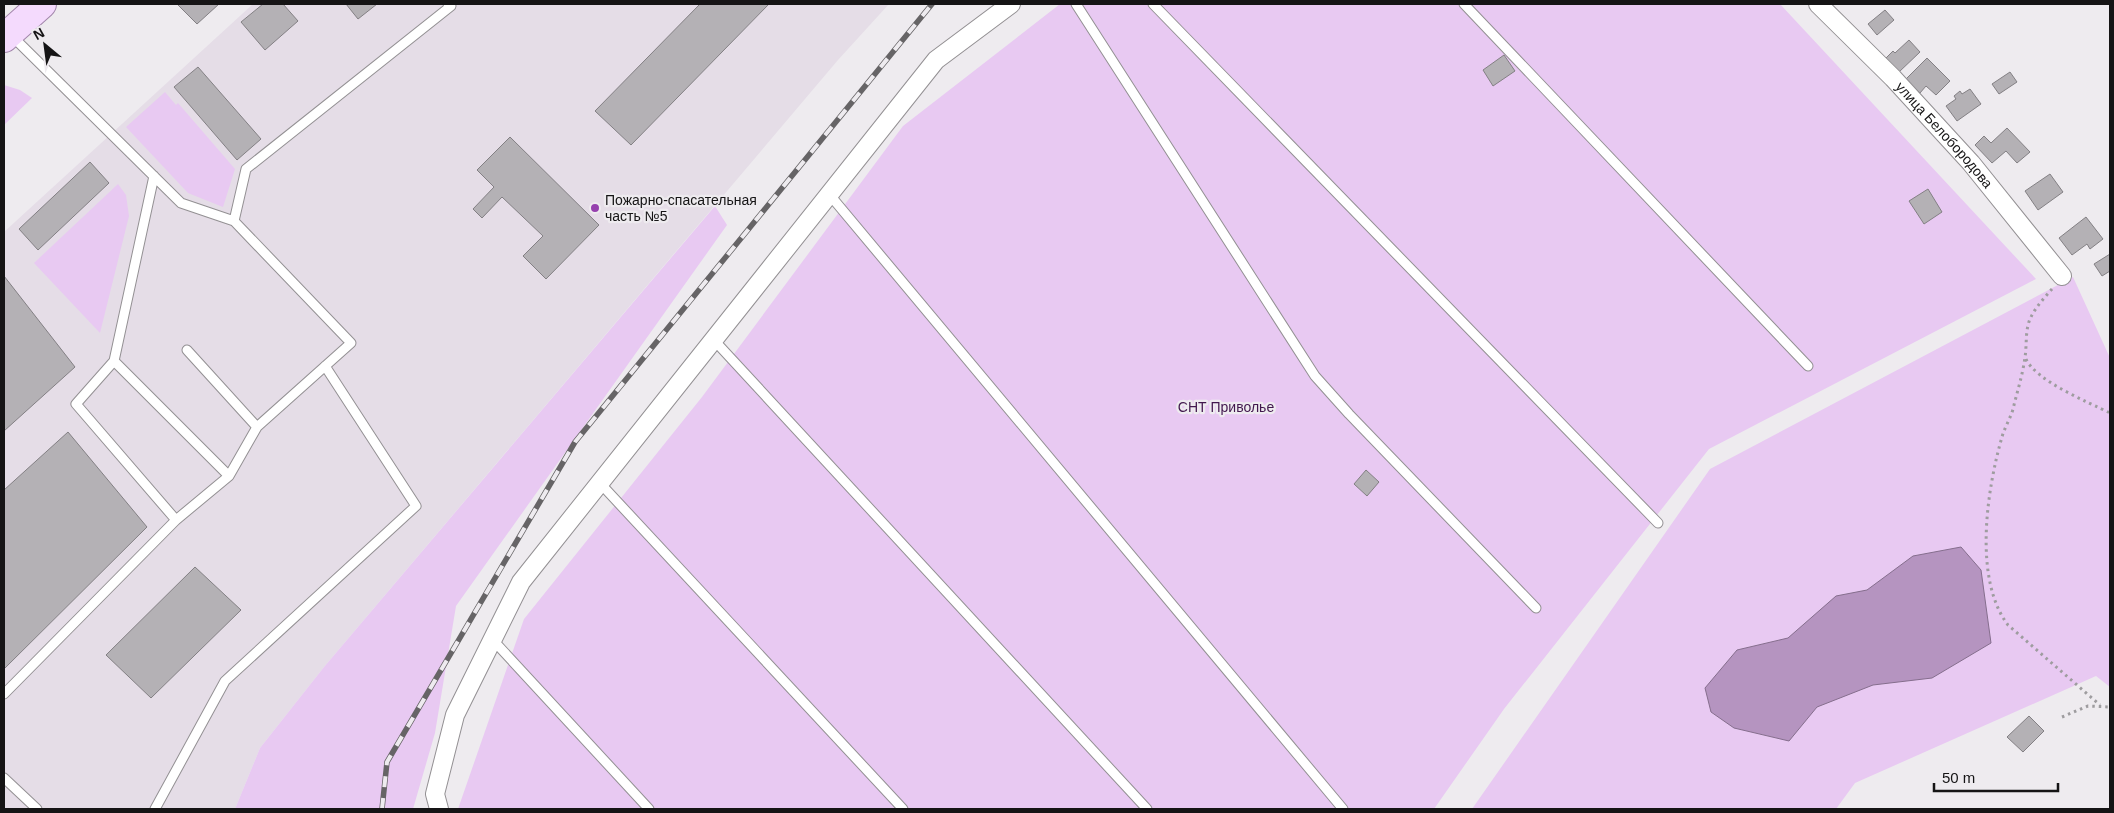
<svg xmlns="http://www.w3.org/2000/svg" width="2114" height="813" font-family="Helvetica,sans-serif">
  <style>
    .built { fill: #e5dde7 }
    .green { fill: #e8c9f2 }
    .water { fill: #b594c0; stroke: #856e8d }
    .building { fill: #b4b1b5; stroke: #838084 }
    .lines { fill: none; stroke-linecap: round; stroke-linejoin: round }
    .service-casing { stroke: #939093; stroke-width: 11 }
    .minor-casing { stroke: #939093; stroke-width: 20 }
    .primary-casing { stroke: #a185aa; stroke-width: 30 }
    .path { stroke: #9e9c9f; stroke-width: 3; stroke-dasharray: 2.5 4; stroke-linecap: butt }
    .service { stroke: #fff; stroke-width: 9 }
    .minor { stroke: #fff; stroke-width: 18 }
    .primary { stroke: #f4dafd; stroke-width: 28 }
    .rail-casing { stroke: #666466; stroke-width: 5.5 }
    .rail { stroke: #eeebef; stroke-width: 4; stroke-dasharray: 11; stroke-linecap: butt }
    .poi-dot { fill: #9640ae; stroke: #eeebef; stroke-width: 2 }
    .labels { text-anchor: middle; stroke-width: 4.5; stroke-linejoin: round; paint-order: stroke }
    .street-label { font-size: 14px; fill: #151415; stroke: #eeebef }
    .poi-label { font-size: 14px; fill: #151415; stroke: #eeebef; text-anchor: start }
    .park-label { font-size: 14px; fill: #42184e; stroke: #eeebef }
  </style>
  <rect width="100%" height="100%" fill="#eeebef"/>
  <path class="built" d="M253,4H889L838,60L324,667L260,748L235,809H4V232Z"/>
  <path class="green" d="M1060,4H1780L2036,279L1709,449L1504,709L1434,809H458L524,619L702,397L903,126Z
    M4,85L20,90L32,98L4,125Z
    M165,92L176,105L178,103L235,169L223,207L188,193L126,127Z
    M118,184L126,195L129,216L100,333L34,263Z
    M715,206L727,225L456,606L435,733L413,809H235L260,748L324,667Z
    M2073,277L2110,358V687L2096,676L1855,783L1836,809H1472L1710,469Z"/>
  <path class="water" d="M1961,547L1981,570L1991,643L1932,678L1873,685L1817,707L1789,741L1734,728L1711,712L1705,688L1737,650L1788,638L1836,596L1867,590L1913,556Z"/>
  <path class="building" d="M177,4H219L197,24Z
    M263,4H283L298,21L265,50L241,22Z
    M346,4H377L358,19Z
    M700,4H769L631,145L595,111Z
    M1885,10L1894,20L1877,35L1868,24Z
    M1909,40L1920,52L1899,72L1886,58L1893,51L1895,53Z
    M1504,55L1515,71L1493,86L1483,70Z
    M1927,58L1950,81L1936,95L1926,86L1920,93L1906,79Z
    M198,67L261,139L237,160L174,87Z
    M2010,72L2017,82L1999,94L1992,84Z
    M1970,89L1981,104L1957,121L1946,106L1956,99L1954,96L1960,91L1962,94Z
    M2007,128L2030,152L2017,163L2006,151L1992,163L1975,145L1984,136L1991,143Z
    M510,137L599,225L546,279L523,256L543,236L502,197L482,218L473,209L494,187L477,170Z
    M90,162L109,183L38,250L19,229Z
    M2050,174L2063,192L2038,210L2025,191Z
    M1928,189L1942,212L1924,224L1909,201Z
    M2086,217L2103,239L2090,249L2087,244L2072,255L2059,238Z
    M2110,254V271L2102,276L2094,264Z
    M4,276L75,367L4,431Z
    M68,432L147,527L4,669V490Z
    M1366,470L1379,482L1367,496L1354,484Z
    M195,567L241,610L151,698L106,655Z
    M2029,716L2044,731L2023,752L2007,737Z"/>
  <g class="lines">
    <g class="service-casing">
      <path id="service" d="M1076,4L1315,376L1349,414L1536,608
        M1153,4L1658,523
        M1464,4L1808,366
        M11,35L181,203L234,221L351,343L257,427L187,350
        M154,176L114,361L76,404L176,520
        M829,194L1343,809
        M234,221L246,169L451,6L448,4
        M713,339L1147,809
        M114,361L229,476
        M599,482L903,809
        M492,639L649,809
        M4,694L176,520L229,476L257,427
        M4,778L37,809
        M155,809L225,681L416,506L325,366"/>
    </g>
    <g class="minor-casing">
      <g id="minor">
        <path id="s1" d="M1818,4L1893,78L1971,163L2062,276"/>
        <path d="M439,809L435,794L455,715L521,582L936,60L1011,4"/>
      </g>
    </g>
    <g class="primary-casing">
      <path id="primary" d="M4,38L42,4"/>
    </g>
    <path class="path" d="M2052,289C2044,298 2035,308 2030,319C2025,331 2027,345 2025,357C2023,373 2018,389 2014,405C2012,416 2005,426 2002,437C1987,489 1973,579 2008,625L2100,705
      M2026,359C2036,381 2088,402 2110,413
      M2062,717L2088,706L2110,707"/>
    <use href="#service" class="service"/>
    <use href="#minor" class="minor"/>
    <use href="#primary" class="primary"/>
    <g class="rail-casing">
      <path id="rail" d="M382,809L387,762L575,442L932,4"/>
    </g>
    <use href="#rail" class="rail"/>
  </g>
  <circle class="poi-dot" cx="595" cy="208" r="5"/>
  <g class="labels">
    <g class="street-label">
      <text dy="5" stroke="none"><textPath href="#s1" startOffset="182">улица Белобородова</textPath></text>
    </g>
    <g class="poi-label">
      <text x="605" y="205">Пожарно-спасательная<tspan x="605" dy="16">часть №5</tspan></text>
    </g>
    <g class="park-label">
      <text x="1226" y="412">СНТ Приволье</text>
    </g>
  </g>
  <rect width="2114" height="813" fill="none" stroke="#151415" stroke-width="10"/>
  <g transform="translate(45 45) rotate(331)" stroke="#eeebef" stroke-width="4" paint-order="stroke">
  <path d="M0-4L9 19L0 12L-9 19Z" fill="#151415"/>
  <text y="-8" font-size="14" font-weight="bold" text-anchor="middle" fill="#151415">N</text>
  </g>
  <path d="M1934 783v8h124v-8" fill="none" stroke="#151415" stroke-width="2.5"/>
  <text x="1942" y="783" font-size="15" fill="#151415" stroke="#eeebef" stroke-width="4" paint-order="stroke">50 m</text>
</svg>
